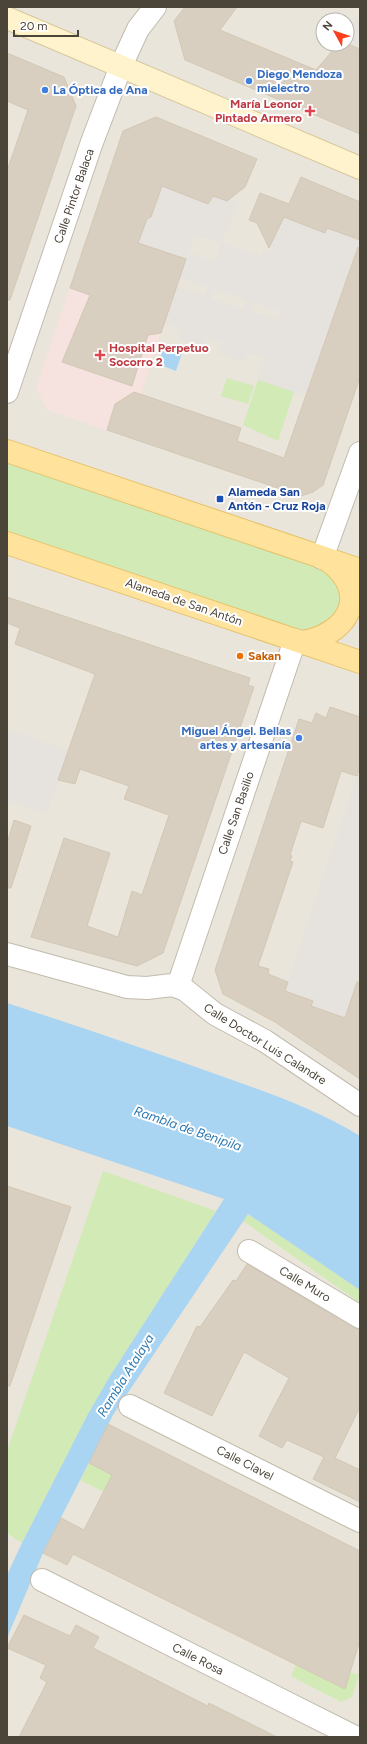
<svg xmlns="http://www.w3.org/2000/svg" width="367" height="1744" font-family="Figtree,sans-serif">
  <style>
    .residential { fill: #eae5da; fill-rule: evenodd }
    .industrial { fill: #e6e2dd; fill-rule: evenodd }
    .medical { fill: #f6e3e0 }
    .green { fill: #d2eab5 }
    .water { fill: #a9d4f2 }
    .building { fill: #d8cfc1; stroke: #d3c7b4 }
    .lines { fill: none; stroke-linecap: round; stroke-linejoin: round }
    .street-casing { stroke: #c2bbae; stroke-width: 24 }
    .secondary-casing { stroke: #d6c79b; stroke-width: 24 }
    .primary-casing { stroke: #e6c16a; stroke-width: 24 }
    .street { stroke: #fff; stroke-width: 22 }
    .secondary { stroke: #fff3cd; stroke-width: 22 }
    .primary { stroke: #ffe39c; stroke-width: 22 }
    .shop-dot { fill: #3f7fe0; stroke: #fff; stroke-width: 1.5 }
    .health-dot { fill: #e0444e; stroke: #fff; stroke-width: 1.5 }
    .transit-dot { fill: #1a4fb4; stroke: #fff; stroke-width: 1.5 }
    .food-dot { fill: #e8710a; stroke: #fff; stroke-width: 1.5 }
    .labels { text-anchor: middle; stroke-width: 4; stroke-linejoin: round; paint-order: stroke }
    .shop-label { font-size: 12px; font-weight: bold; fill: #366cbe; stroke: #fff; text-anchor: start }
    .health-label { font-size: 12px; font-weight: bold; fill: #be3a42; stroke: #fff; text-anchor: end }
    .street-label { font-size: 12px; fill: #4b4439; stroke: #fff }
    .transit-label { font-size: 12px; font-weight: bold; fill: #164399; stroke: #fff; text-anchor: start }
    .food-label { font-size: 12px; font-weight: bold; fill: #c56008; stroke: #fff; text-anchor: start }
    .water-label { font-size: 13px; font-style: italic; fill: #2e7ab2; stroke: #fff }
  </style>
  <rect width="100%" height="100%" fill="#f6f3ec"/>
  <path class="residential" d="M7,7H360V1737H7ZM323,20H347V44H323Z"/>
  <path class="industrial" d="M360,15V49L347,43V32Z
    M161,178L188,193L187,196L208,204L213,196L227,201L230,199L239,202L221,243L261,256L264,249L269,251L283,216L325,233L327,228L360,240V254L355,255L305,396L258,380L265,358L248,353L245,362L219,353L222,343L207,338L204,348L179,339L182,330L165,324L178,286L205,296L208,287L179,278L135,243ZM195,235L221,243L216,262L188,252ZM214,289L246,300L244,309L211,298ZM253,302L281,312L278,320L250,311Z
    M7,729L69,750L47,813L7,801Z
    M359,770L360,972L343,1022L327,1017L328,1012L311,1006L312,1001L285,991Z"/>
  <path class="medical" d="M90,227L127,239L180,275L127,437L47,410L36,387Z"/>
  <path class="green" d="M227,378L254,386L248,404L221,396Z
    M258,380L294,392L278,441L243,425Z
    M7,451L327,559L351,601L315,639L7,543Z
    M103,1171L216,1211L110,1376L88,1414L22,1543L7,1533V1451Z
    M248,1214L360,1290V1303L243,1221Z
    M89,1463L113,1475L104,1492L80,1480Z
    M296,1665L345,1689L350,1672L359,1675L352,1697L341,1702L291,1676Z"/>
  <path class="water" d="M165,344L183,350L176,371L158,364Z
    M7,1003C80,1027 152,1051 224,1077C271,1094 318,1110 360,1136V1290L248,1214L113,1415L43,1553L7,1638V1575L22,1543L88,1414L110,1376L224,1199L7,1126Z"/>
  <path class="building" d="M185,7H237L220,30L316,70L338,44H348L360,49V134L185,60L174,21Z
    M7,53L64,77L76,106L10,300H7V171L28,110L7,101Z
    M156,117L257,159L245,187L227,201L213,196L208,204L162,186L151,217L147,219L138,243L186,259L161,333L148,335L132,386L62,362L90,295L70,288L123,131Z
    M301,177L360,202V240L327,228L325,233L284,217L269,248L257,223L249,220L260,193L289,204Z
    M358,247L360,248V377L323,485L313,492L301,496L107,430L115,404L134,392L241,428L237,441L284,458Z
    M7,597L250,678L248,685L254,687L163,953L137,966L31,937L64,838L110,853L87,926L118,937L132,891L142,895L169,815L124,799L129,786L80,769L75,784L58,780L95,674L15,644L20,628L7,623Z
    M330,707L360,717V767L357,776L341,771L323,828L301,821L290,855L292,856L290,861L293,862L258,966L269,969L268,974L288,982L285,991L313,1001L311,1006L345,1018L357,982H360V1079L275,1022L223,994L215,970L299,719L312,723L316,713L326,718Z
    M14,820L31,826L11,888H7V844Z
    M7,1186L71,1207L10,1386H7Z
    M247,1264L354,1328L360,1329V1407L335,1458L360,1470V1502L313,1479L324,1457L287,1440L282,1448L259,1436L289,1378L244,1352L212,1416L164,1393L197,1326L200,1327L233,1280L236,1281Z
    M108,1424L360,1551V1640L345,1689L73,1554L67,1565L43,1553L61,1518L84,1530L112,1475L89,1463Z
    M24,1615L70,1636L76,1625L99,1637L93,1648L208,1706L209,1703L277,1737H19L47,1682L40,1678L46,1665L7,1648Z"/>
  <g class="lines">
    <g class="street-casing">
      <path id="street" d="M7,392L92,142L121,66L138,29L155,7
        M322,558L360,453
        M7,954L127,987L147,988L172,985L184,989L215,1014L265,1041L360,1105
        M178,986L295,640
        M249,1251L360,1317
        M130,1406L360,1521
        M42,1580L355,1737"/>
    </g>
    <g class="secondary-casing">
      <path id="secondary" d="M7,18L360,168"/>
    </g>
    <g class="primary-casing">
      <path id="primary" d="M7,451L360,570
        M7,543L360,662
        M300,642C328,640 360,617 349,586C345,575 336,566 327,560"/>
    </g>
    <use href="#street" class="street"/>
    <use href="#secondary" class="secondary"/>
    <use href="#primary" class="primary"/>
  </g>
  <g class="shop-dot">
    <circle cx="249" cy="81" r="4"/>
    <circle cx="45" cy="90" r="4"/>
    <circle cx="299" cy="738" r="4"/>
  </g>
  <g class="health-dot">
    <path d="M308 105h4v4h4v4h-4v4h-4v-4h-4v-4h4z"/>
    <path d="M98 349h4v4h4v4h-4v4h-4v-4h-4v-4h4z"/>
  </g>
  <rect class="transit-dot" x="216" y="495" width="8" height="8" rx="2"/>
  <circle class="food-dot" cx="240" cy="656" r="4"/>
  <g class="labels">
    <g class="shop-label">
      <text x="257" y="78">Diego Mendoza<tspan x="257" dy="14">mielectro</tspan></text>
      <text x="53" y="94">La Óptica de Ana</text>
      <text x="291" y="735" text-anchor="end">Miguel Ángel. Bellas<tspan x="291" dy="14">artes y artesanía</tspan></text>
    </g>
    <g class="health-label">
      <text x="302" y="108">María Leonor<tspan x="302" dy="14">Pintado Armero</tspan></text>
      <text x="109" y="352" text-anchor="start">Hospital Perpetuo<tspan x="109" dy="14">Socorro 2</tspan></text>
    </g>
    <g class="street-label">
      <text transform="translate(74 196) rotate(-71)" y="4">Calle Pintor Balaca</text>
      <text transform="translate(184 602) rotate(19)" y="4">Alameda de San Antón</text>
      <text transform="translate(236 813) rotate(-71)" y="4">Calle San Basilio</text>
      <text transform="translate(265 1044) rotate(32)" y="4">Calle Doctor Luis Calandre</text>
      <text transform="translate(305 1284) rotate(31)" y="4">Calle Muro</text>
      <text transform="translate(245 1463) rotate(27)" y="4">Calle Clavel</text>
      <text transform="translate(198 1659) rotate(27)" y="4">Calle Rosa</text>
    </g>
    <g class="transit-label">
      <text x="228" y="496">Alameda San<tspan x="228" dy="14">Antón - Cruz Roja</tspan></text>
    </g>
    <g class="food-label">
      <text x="248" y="660">Sakan</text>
    </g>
    <g class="water-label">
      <text transform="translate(188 1128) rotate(19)" y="5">Rambla de Benipila</text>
      <text transform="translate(125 1375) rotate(-58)" y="5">Rambla Atalaya</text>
    </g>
  </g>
  <rect width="367" height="1744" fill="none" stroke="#4b4439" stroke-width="16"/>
  <g transform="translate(335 32) rotate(310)"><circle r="19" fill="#ffffff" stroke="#b7b4b0"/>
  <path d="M0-3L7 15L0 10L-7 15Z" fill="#fc3f1d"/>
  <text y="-6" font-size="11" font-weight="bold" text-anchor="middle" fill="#4b4439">N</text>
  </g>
  <path d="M14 30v6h64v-6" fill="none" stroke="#4b4439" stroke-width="2"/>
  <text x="20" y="30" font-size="12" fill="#4b4439" stroke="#ffffff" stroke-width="3" paint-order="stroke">20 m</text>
</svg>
